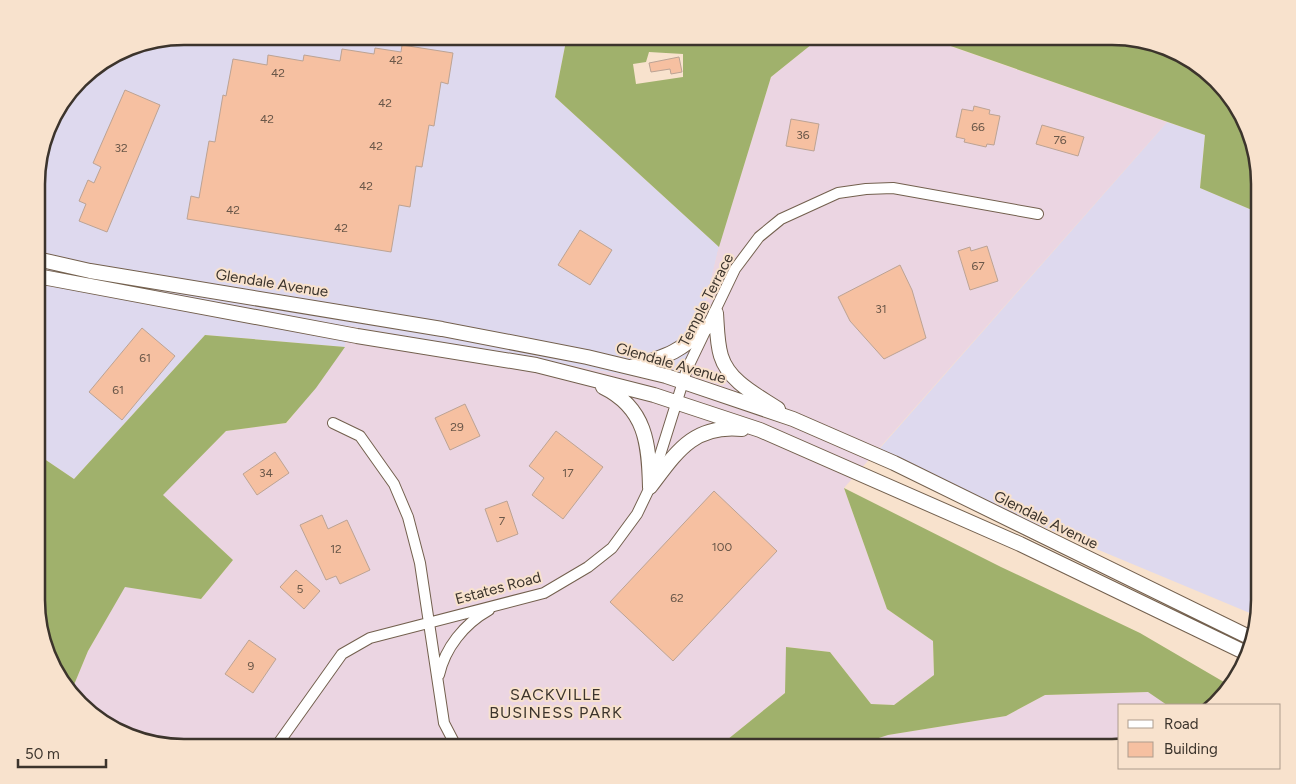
<svg xmlns="http://www.w3.org/2000/svg" width="1296" height="784" font-family="Figtree,sans-serif">
  <style>
    .commercial { fill: #ded9ee }
    .industrial { fill: #ebd5e2 }
    .forest { fill: #a0b16c; fill-rule: evenodd }
    .building { fill: #f6c0a1; stroke: #bca394 }
    .lines { fill: none; stroke-linecap: round; stroke-linejoin: round }
    .street-casing { stroke: #73604e; stroke-width: 12 }
    .secondary-casing { stroke: #73604e; stroke-width: 16 }
    .street { stroke: #fff; stroke-width: 10 }
    .secondary { stroke: #fff; stroke-width: 14 }
    .labels { text-anchor: middle; stroke-width: 4; stroke-linejoin: round; paint-order: stroke }
    .number-label { font-size: 12px; fill: #6a5749 }
    .street-label { font-size: 15px; fill: #3c342c; stroke: #f8e2cd }
    .neighbourhood-label { font-size: 16px; letter-spacing: 1px; fill: #3c342c; stroke: #f8e2cd }
    .rim { fill: none; stroke: #3c342c; stroke-width: 2.5 }
  </style>
  <rect width="100%" height="100%" fill="#f8e2cd"/>
  <path class="commercial" d="M184,36H567L555,97L719,247L686,386L348,326L345,347L205,335L74,479L37,454V165L52,118L86,73L128,47Z
    M1167,122L1205,135L1200,188L1259,213V610L1257,616L873,456Z"/>
  <path class="industrial" d="M822,36H921L1167,122L844,488L887,609L933,641L934,675L894,705L871,704L830,652L787,647L785,693L717,748H184L110,728L71,692L88,651L125,586L201,599L233,560L162,495L226,431L287,423L345,347L347,326L686,386L719,246L771,77Z
    M1149,692L1167,705H1120V747L848,748L888,735L1006,716L1045,695Z"/>
  <path class="forest" d="M567,36H822L771,77L719,247L555,97ZM649,52L683,54V77L636,84L633,64L646,62Z
    M922,36H1112L1186,56L1235,102L1259,174V213L1200,188L1205,135Z
    M205,335L345,347L316,388L286,423L226,431L163,495L233,560L201,599L125,587L88,651L71,692L61,682L37,619V454L74,479Z
    M844,488L1001,567L1140,633L1229,685L1209,705H1167L1148,692L1045,695L1006,716L888,735L848,748H717L785,693L786,647L830,652L871,704L894,705L934,675L933,641L887,609Z"/>
  <path class="building" d="M402,45L453,53L448,84L441,82L434,126L429,125L422,167L416,166L410,207L399,205L391,252L187,219L191,196L199,198L209,141L215,142L223,95L226,96L233,59L267,65L268,55L303,61L304,55L340,61L342,49L374,54L375,48L401,52Z
    M679,57L682,72L671,74L670,69L651,72L649,63Z
    M125,90L160,105L107,232L79,221L86,204L79,201L88,180L94,183L101,167L93,163Z
    M974,106L990,110L989,114L1000,116L994,145L987,144L986,147L964,142L965,139L956,137L962,109L973,111Z
    M791,119L819,124L814,151L786,146Z
    M1042,125L1084,137L1078,156L1036,144Z
    M580,230L612,250L590,285L558,265Z
    M987,246L998,281L970,290L958,251L970,247L971,251Z
    M900,265L912,290L926,338L884,359L850,321L838,297Z
    M142,328L175,356L122,420L89,392Z
    M465,404L480,436L450,450L435,418Z
    M556,431L603,467L563,519L532,495L544,478L529,466Z
    M275,452L289,473L257,495L243,474Z
    M714,491L777,551L673,661L610,602Z
    M507,501L518,534L497,542L485,509Z
    M322,515L328,529L347,520L370,570L340,584L336,576L326,580L300,525Z
    M296,570L320,591L304,609L280,587Z
    M249,640L276,659L253,693L225,674Z"/>
  <g class="lines">
    <g class="street-casing">
      <path id="street" d="M333,423L360,436L394,484L408,517L420,563L444,723L457,748
        M439,675C445,648 464,624 489,610
        M275,748L342,654L370,638L544,593L588,567L612,548L637,514L650,487L687,369L735,269L759,237L781,219L838,193L866,189L893,188L1038,214"/>
    </g>
    <g class="secondary-casing">
      <path id="secondary" d="M37,259L90,271L442,329L587,357L666,376L793,419L894,463L1251,638
        M37,276L357,336L536,365L654,395L760,430L1020,544L1246,653
        M716,313C717,327 717,343 721,356C729,382 757,395 778,409
        M631,367C669,356 681,351 710,324
        M603,387C646,408 649,444 650,487
        M650,487C676,453 693,424 742,429"/>
    </g>
    <use href="#street" class="street"/>
    <use href="#secondary" class="secondary"/>
  </g>
  <g class="labels">
    <g class="number-label">
      <text x="396" y="64">42</text>
      <text x="278" y="77">42</text>
      <text x="385" y="107">42</text>
      <text x="267" y="123">42</text>
      <text x="978" y="131">66</text>
      <text x="803" y="139">36</text>
      <text x="1060" y="144">76</text>
      <text x="376" y="150">42</text>
      <text x="121" y="152">32</text>
      <text x="366" y="190">42</text>
      <text x="233" y="214">42</text>
      <text x="341" y="232">42</text>
      <text x="978" y="270">67</text>
      <text x="881" y="313">31</text>
      <text x="145" y="362">61</text>
      <text x="118" y="394">61</text>
      <text x="457" y="431">29</text>
      <text x="266" y="477">34</text>
      <text x="568" y="477">17</text>
      <text x="502" y="525">7</text>
      <text x="722" y="551">100</text>
      <text x="336" y="553">12</text>
      <text x="300" y="593">5</text>
      <text x="677" y="602">62</text>
      <text x="251" y="670">9</text>
    </g>
    <g class="street-label">
      <text transform="translate(272 283) rotate(9)" y="5">Glendale Avenue</text>
      <text transform="translate(706 300) rotate(-63)" y="5">Temple Terrace</text>
      <text transform="translate(671 363) rotate(16)" y="5">Glendale Avenue</text>
      <text transform="translate(1046 520) rotate(26)" y="5">Glendale Avenue</text>
      <text transform="translate(498 588) rotate(-15)" y="5">Estates Road</text>
    </g>
    <g class="neighbourhood-label">
      <text x="556" y="700">SACKVILLE<tspan x="556" dy="18">BUSINESS PARK</tspan></text>
    </g>
  </g>
  <path d="M0 0H1296V784H0ZM184 45H1112A139 139 0 0 1 1251 184V600A139 139 0 0 1 1112 739H184A139 139 0 0 1 45 600V184A139 139 0 0 1 184 45Z" fill="#f8e2cd" fill-rule="evenodd"/>
  <path class="rim" d="M184 45H1112A139 139 0 0 1 1251 184V600A139 139 0 0 1 1112 739H184A139 139 0 0 1 45 600V184A139 139 0 0 1 184 45Z"/>
  <rect x="1118" y="704" width="162" height="65" fill="#f8e2cd" stroke="#ad9c8d"/>
  <rect x="1128" y="720" width="25" height="8" fill="#ffffff" stroke="#ad9c8d"/>
  <text x="1164" y="729" font-size="15" fill="#3c342c">Road</text>
  <rect x="1128" y="742" width="25" height="15" fill="#f6c0a1" stroke="#ad9c8d"/>
  <text x="1164" y="754" font-size="15" fill="#3c342c">Building</text>
  <path d="M18 759v8h88v-8" fill="none" stroke="#3c342c" stroke-width="2.5"/>
  <text x="25" y="759" font-size="15" fill="#3c342c" stroke="#f8e2cd" stroke-width="4" paint-order="stroke">50 m</text>
</svg>
